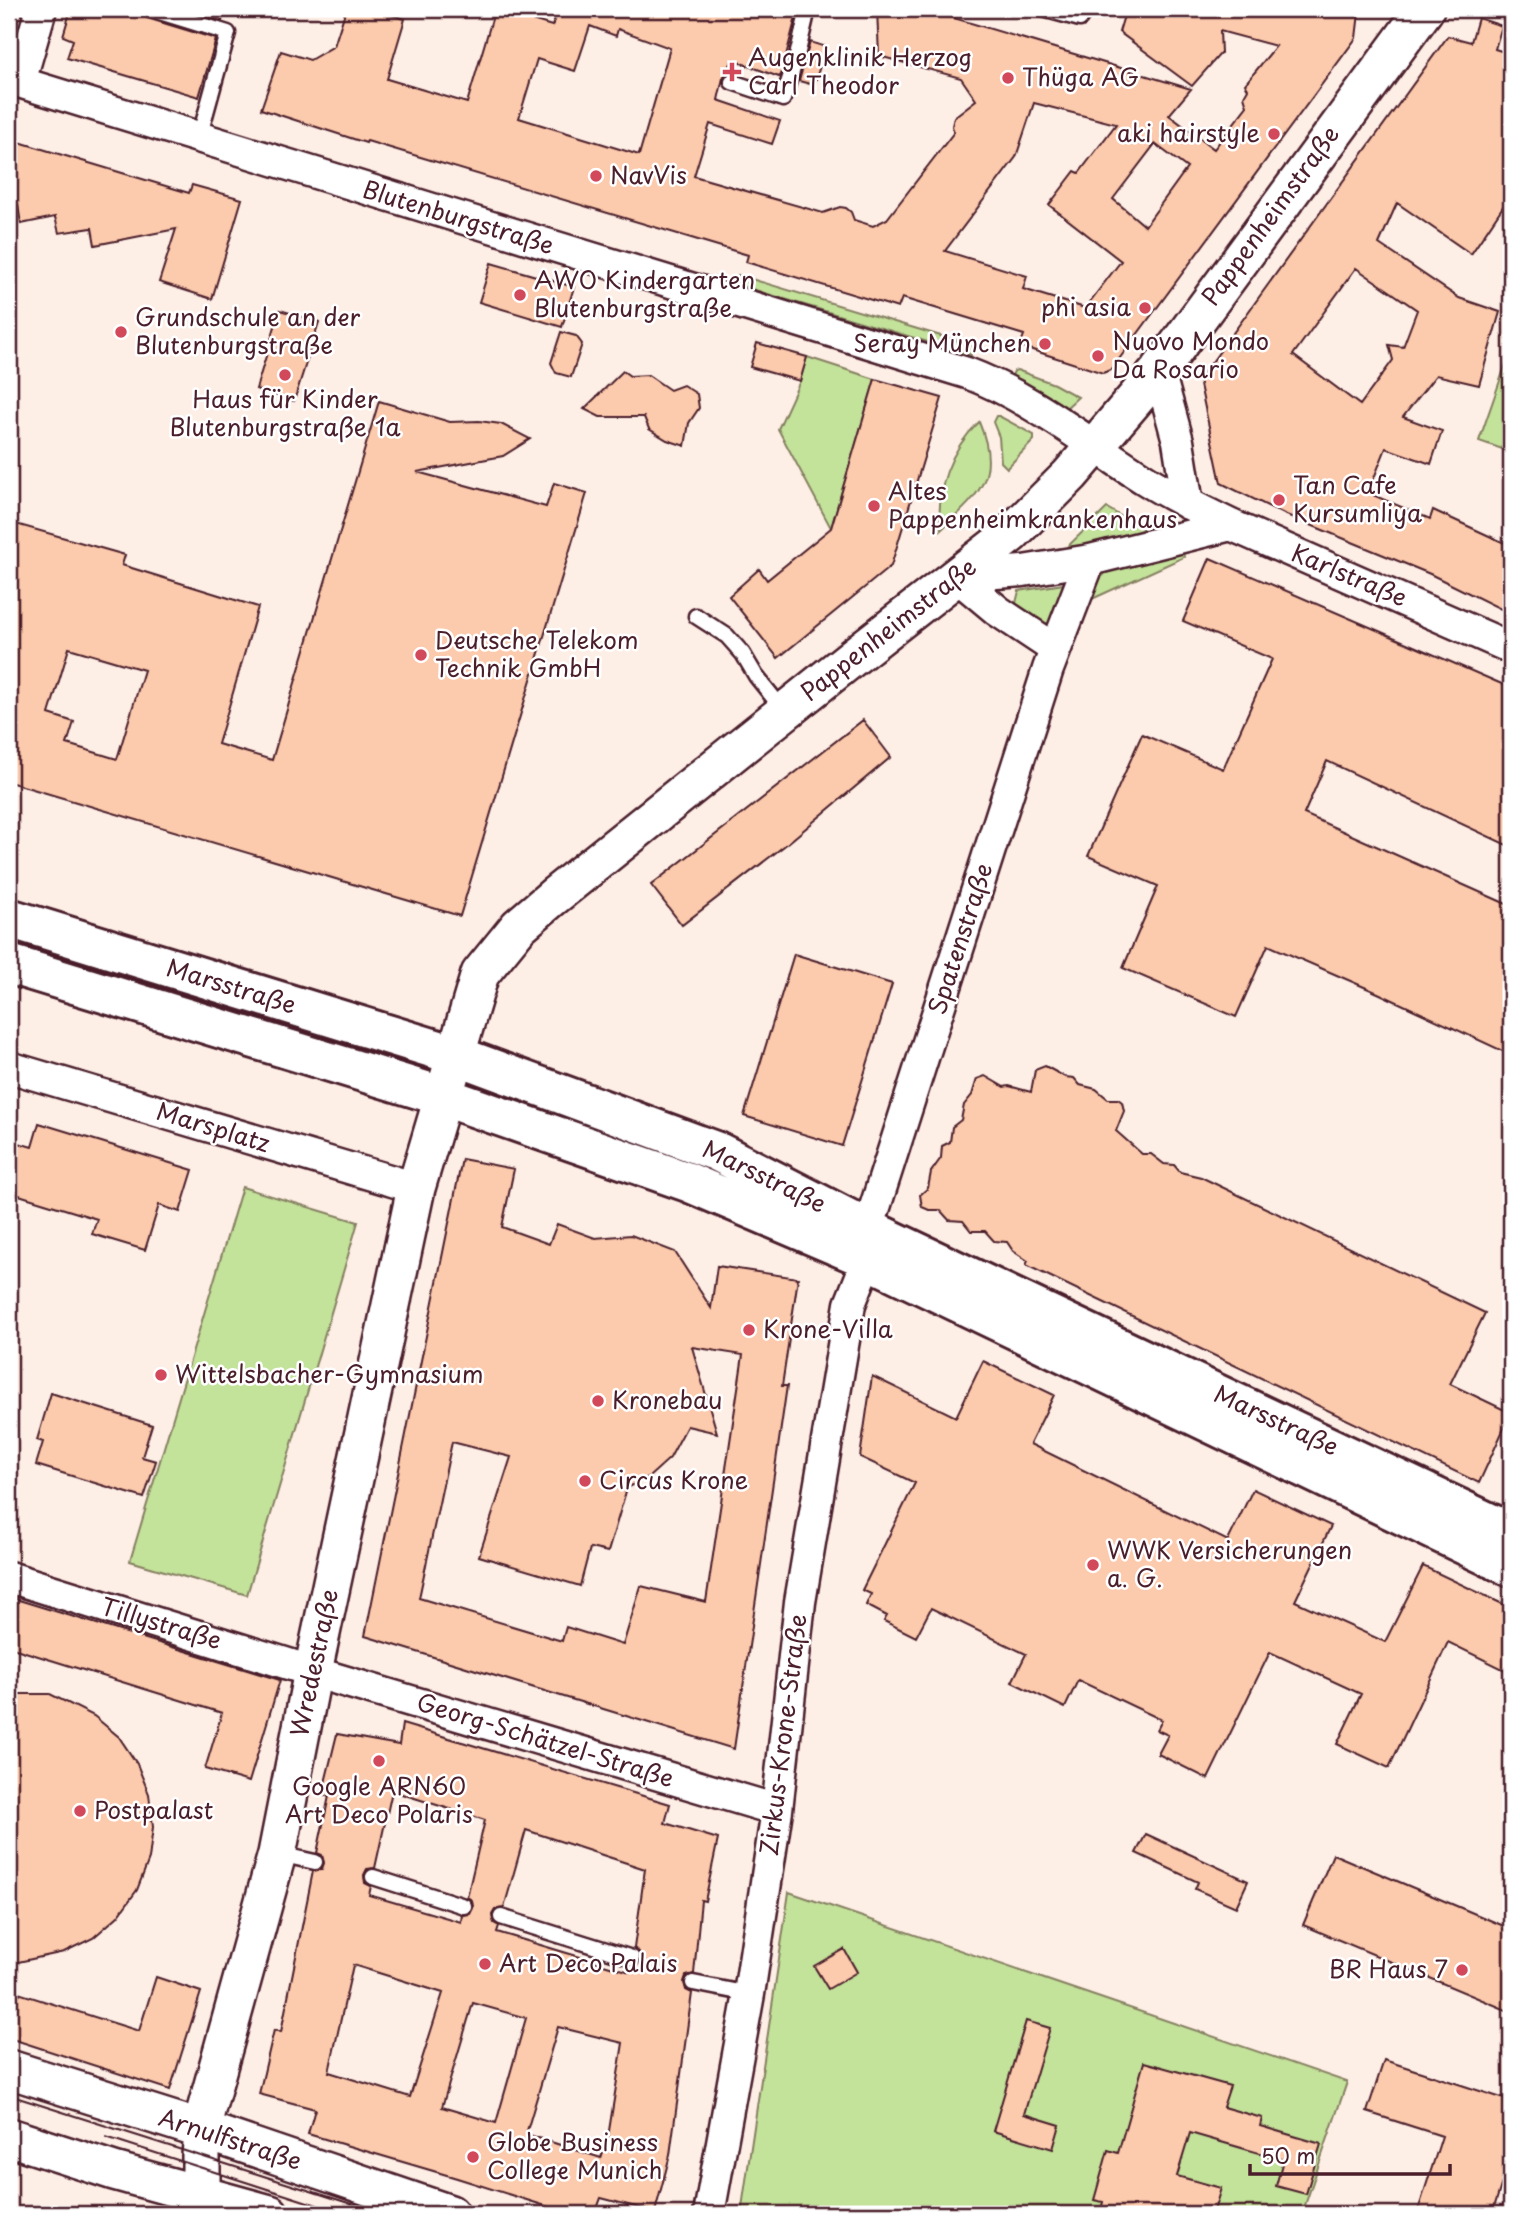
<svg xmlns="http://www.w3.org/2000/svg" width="1520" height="2223" font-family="'Playpen Sans',sans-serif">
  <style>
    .green { fill: #c3e29a; stroke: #868062; stroke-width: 2 }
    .building { fill: #fccaac; stroke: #4a1f2b; stroke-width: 2; fill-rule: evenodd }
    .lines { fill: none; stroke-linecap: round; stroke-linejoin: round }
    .service-casing { stroke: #4a1f2b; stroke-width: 19 }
    .minor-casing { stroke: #4a1f2b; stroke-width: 35 }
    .tertiary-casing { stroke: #4a1f2b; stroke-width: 42 }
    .secondary-casing { stroke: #4a1f2b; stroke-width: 44 }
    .service { stroke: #fff; stroke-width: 14 }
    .minor { stroke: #fff; stroke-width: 30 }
    .tertiary { stroke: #fff; stroke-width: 37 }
    .secondary { stroke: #fff; stroke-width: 38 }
    .tram { stroke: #4a1f2b; stroke-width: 2 }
    .poi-dot { fill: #d1495b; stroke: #fff; stroke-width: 2.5 }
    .labels { text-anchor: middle; stroke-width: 5; stroke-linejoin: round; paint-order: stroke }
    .poi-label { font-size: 24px; fill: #4a1f2b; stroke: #fff; text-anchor: start }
    .street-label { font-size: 24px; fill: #4a1f2b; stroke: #fff }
  </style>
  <rect width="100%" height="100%" fill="#feefe6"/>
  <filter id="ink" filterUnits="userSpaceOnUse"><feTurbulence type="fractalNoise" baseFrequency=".0143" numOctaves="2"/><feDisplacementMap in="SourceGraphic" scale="14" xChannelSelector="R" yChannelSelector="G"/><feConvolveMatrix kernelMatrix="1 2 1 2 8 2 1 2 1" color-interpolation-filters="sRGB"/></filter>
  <g filter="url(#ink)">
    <path class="green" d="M738,275L974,346L971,355L735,284Z
      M1511,349V452L1479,441Z
      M807,357L875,379L831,528L778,429L800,381Z
      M1017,370L1054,384L1078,397L1065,409L1010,380L1014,371Z
      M996,416H999L1034,435V440L1007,468L1001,462L999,437L993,422Z
      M979,422C1002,477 979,494 941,530C935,490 950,450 979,422Z
      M1107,508L1151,534L1061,553Z
      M1182,549L1184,557L1092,599L1099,580L1108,570Z
      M1070,583L1054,633L1015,607L1019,591Z
      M9,937L387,1052L385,1060L9,952Z
      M242,1187L358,1222L247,1595L130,1561Z
      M789,1892L1347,2082L1302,2214H741Z"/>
    <path class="building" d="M71,9H141L143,15L147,18L216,39L199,97L67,58L73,40L63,36Z
      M182,9H225L222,21Z
      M346,9H372L405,19L387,79L467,103L495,9L552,26L557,14L550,11V9H794L792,15L796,17L781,75L779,77L733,60L723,78L718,100L780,121L772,144L710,124L694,176L823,213L840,207L846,208L851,212L854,220L873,226L887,219L954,132L952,126L954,117L976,100L961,78L879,56L877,9H924L1191,89L1169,115L1214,149L1247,106L1244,96L1248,89L1245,84L1276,46L1220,31L1221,53L1192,86L1119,32L1126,9H1344L1359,13L1356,38L1111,370L1103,373L1020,346L1024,335L902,298L898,308L746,262L748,255L367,141L366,143L261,109L281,51L310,60L334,46ZM590,26L616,36L618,29L670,48L639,155L519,118L537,59L575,71ZM1034,103L1116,124L1079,173L1075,171L1049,205L1121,261L1085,308L1023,289L1027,276L945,251L1016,157ZM1155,144L1187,168L1145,226L1113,199Z
      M1478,18L1502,26L1495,49L1511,54V188L1508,199L1471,254L1397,203L1379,244L1459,298L1500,312L1479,385L1436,375L1403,417L1442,431L1431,464L1386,448L1368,493L1430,519L1433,510L1511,546V614L1430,574L1284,514L1221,483L1199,380L1448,36L1471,42ZM1356,268L1417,310L1403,347L1389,345L1393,360L1360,405L1293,355Z
      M810,42L826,47L814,85L799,81Z
      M9,139L189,193L192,185L242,199L212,299L159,282L176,229L95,245L92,228L59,233L55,217L21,224L18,205L9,207Z
      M491,263L574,287L562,327L479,302Z
      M280,310L319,322L294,401L256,389Z
      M561,332L576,336L582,344L571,377L556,373L551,363Z
      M757,343L807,357L800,381L750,367Z
      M623,371L630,376L648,375L670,390L683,385L697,394L699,408L689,423L685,446L667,440L649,429L644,417H600L584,409Z
      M875,379L942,398L891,566L778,658L729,596L759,569L767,580L831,528Z
      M379,401L450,422L479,421L501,424L530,439L503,456L417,472L546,507L554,483L587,493L460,916L9,782V522L125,555L122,565L258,607L218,744L272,760ZM69,648L144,670L117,759L67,744L74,722L49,714Z
      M1210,558L1511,688V847L1327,761L1304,814L1511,906V1055L1378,993L1268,945L1236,1017L1123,968L1158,886L1088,856L1142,734L1223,769L1272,659L1183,621Z
      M863,720L891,757L788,843L682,925L651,885Z
      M794,954L892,984L842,1146L744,1116Z
      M1045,1066L1065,1077L1074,1078L1080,1085L1096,1089L1108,1099H1118L1122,1102L1124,1111L1116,1131L1142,1154H1151L1164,1164L1174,1165L1180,1172L1201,1177L1485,1313L1450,1384L1511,1413L1479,1483L1026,1265L1028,1261L1013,1251L1007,1242L994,1241L985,1231H971L963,1221L949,1220L940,1210H929L922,1207L920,1195L928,1188L931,1172L941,1158L942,1146L950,1142L952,1127L961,1120L964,1105L972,1095L977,1079L985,1076L1004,1087L1009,1086L1031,1092L1035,1070Z
      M39,1123L193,1170L180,1212L159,1205L145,1250L92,1234L97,1219L9,1192V1140L32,1147Z
      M462,1159L514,1169L502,1227L549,1244L557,1224L595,1238L631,1235L675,1252L711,1308L717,1266L798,1278L782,1386H787L734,1749L365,1636ZM692,1347L743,1355L706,1602L641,1586L623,1645L566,1627L562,1641L419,1598L452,1442L511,1457L479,1556L580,1586L590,1548L608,1552L627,1488L649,1477L670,1458L687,1426L717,1433Z
      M983,1361L1054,1395L1030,1444L1228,1541L1253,1489L1331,1526L1295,1601L1385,1642L1423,1566L1511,1608V1673L1448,1642L1389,1768L1337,1744L1361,1694L1270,1652L1208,1779L1158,1754L1168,1735L1157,1730L1162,1720L1078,1680L1065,1708L1012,1682L1026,1654L931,1608L916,1637L884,1621L887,1616L866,1605L871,1594L862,1590L915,1483L860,1457L872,1376L956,1417Z
      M51,1393L152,1425L142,1457L156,1461L144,1498L36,1465L43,1442L37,1440Z
      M9,1597L280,1680L249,1782L205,1769L222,1713L9,1647Z
      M9,1694H50L94,1716L119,1737L137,1764L149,1794L153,1827L149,1859L137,1890L118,1916L93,1938L64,1952L9,1964Z
      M402,1724L670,1804L665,1823L718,1839L705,1901L701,1900L694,1974L686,1976L684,1982L686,1990L692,1993L670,2155L655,2212L601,2198L595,2214H571L457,2178L308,2134L315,2109L259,2094L274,2030L281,2032L313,1871L322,1869L324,1863L322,1855L317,1853L329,1796L322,1795L337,1734L399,1745ZM392,1791L485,1820L467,1897L472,1900L473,1908L470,1914L462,1915L461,1922L369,1895L371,1886L365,1883L364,1875L367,1869L375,1868ZM526,1830L645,1869L634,1948L639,1952L641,1960L638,1965L631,1967L630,1972L497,1932L499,1926L494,1923L492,1915L495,1910L504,1908ZM353,1965L443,1993L410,2097L329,2072ZM473,2003L526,2018L496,2123L442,2107ZM558,2027L623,2043L608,2137L601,2158L526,2134Z
      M1146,1834L1248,1881L1236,1907L1195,1889L1198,1882L1136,1853Z
      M1333,1854L1511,1929V2012L1303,1925Z
      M844,1949L857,1972L828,1989L814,1966Z
      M156,1977L201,1992L170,2090L9,2038V1990L139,2031Z
      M1026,2021L1050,2028L1024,2114L1060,2125L1053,2149L993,2131Z
      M1384,2060L1511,2101V2154L1492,2214H1417L1442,2136L1367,2112Z
      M1144,2062L1230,2086L1223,2107L1262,2118L1260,2126L1321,2144L1306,2194L1276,2186L1283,2160L1190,2133L1177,2176L1221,2188L1213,2214H1100L1103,2202L1094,2200L1103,2168L1108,2150L1118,2153Z"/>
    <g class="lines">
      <g class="service-casing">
        <path id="service" d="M150,9L228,33L199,138
          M1043,9L1080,19L1083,9
          M732,82L783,99L797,56L808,9
          M696,616L727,636L743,654L756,676L784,711
          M279,1854L315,1862
          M373,1877L464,1906
          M501,1917L632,1958
          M693,1983L749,1994"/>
      </g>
      <g class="minor-casing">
        <path id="minor" d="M9,79L967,373C1033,398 1087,443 1146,480C1173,497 1202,511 1231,525L1511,648
          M20,82L41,9
          M1159,371L1178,441L1188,504
          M956,576L1023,571L1090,560L1231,525
          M956,576L998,611L1055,649
          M9,1067L416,1188
          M868,1229L1048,669L1090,560
          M9,1577L330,1677L777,1810
          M709,2214L749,1994L777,1810L800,1602L850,1304L868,1259"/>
      </g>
      <g class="tertiary-casing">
        <path id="tertiary" d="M9,2069L203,2130L450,2214
          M9,2137L114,2171L270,2214
          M201,2214V2155L205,2114L277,1854L313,1671L416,1188L480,974L519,926L553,897L853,657L1011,534L1070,475L1159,371L1425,9"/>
      </g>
      <g class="secondary-casing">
        <path id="secondary" d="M9,918L455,1055L718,1152L868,1229L1511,1533
          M9,964L445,1097L688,1182L868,1259L1511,1567"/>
      </g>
      <use href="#service" class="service"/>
      <use href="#minor" class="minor"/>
      <use href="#tertiary" class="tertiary"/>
      <use href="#secondary" class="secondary"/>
      <path class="tram" d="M9,2095L383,2214
        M106,2137L345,2214"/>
    </g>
  </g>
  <g class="poi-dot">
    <path d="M728.5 61.5h7v7h7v7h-7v7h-7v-7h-7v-7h7z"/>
    <circle cx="1008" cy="78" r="7"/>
    <circle cx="1274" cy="134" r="7"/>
    <circle cx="596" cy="176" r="7"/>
    <circle cx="520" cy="295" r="7"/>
    <circle cx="1145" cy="308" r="7"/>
    <circle cx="121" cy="332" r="7"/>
    <circle cx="1045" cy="344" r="7"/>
    <circle cx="1098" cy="356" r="7"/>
    <circle cx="285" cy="375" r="7"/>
    <circle cx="1279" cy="500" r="7"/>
    <circle cx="874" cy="506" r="7"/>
    <circle cx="421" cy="655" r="7"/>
    <circle cx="749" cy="1330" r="7"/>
    <circle cx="161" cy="1375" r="7"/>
    <circle cx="598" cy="1401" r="7"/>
    <circle cx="585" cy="1481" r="7"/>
    <circle cx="1093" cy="1565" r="7"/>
    <circle cx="379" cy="1761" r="7"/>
    <circle cx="80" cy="1811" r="7"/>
    <circle cx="485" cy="1964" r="7"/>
    <circle cx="1462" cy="1970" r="7"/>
    <circle cx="473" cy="2157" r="7"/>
  </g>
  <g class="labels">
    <g class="poi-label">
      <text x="748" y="66">Augenklinik Herzog<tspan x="748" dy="28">Carl Theodor</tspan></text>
      <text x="1022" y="86">Thüga AG</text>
      <text x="1260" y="142" text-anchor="end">aki hairstyle</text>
      <text x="610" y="184">NavVis</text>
      <text x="534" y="289">AWO Kindergarten<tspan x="534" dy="28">Blutenburgstraße</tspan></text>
      <text x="1131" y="316" text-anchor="end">phi asia</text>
      <text x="135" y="326">Grundschule an der<tspan x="135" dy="28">Blutenburgstraße</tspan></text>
      <text x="1112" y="350">Nuovo Mondo<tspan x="1112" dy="28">Da Rosario</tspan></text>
      <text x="1031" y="352" text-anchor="end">Seray München</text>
      <text x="285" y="408" text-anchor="middle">Haus für Kinder<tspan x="285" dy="28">Blutenburgstraße 1a</tspan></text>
      <text x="1293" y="494">Tan Cafe<tspan x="1293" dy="28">Kursumliya</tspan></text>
      <text x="888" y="500">Altes<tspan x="888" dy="28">Pappenheimkrankenhaus</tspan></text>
      <text x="435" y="649">Deutsche Telekom<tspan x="435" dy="28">Technik GmbH</tspan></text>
      <text x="763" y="1338">Krone-Villa</text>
      <text x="175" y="1383">Wittelsbacher-Gymnasium</text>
      <text x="612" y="1409">Kronebau</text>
      <text x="599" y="1489">Circus Krone</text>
      <text x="1107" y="1559">WWK Versicherungen<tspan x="1107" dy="28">a. G.</tspan></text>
      <text x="379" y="1795" text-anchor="middle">Google ARN60<tspan x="379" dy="28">Art Deco Polaris</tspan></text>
      <text x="94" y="1819">Postpalast</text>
      <text x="499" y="1972">Art Deco Palais</text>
      <text x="1448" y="1978" text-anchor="end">BR Haus 7</text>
      <text x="487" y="2151">Globe Business<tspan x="487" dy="28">College Munich</tspan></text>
    </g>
    <g class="street-label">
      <text transform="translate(1271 216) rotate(-54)" y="8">Pappenheimstraße</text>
      <text transform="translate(458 218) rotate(17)" y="8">Blutenburgstraße</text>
      <text transform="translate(1349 576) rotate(23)" y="8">Karlstraße</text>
      <text transform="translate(889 630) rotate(-38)" y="8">Pappenheimstraße</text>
      <text transform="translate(961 939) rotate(-72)" y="8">Spatenstraße</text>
      <text transform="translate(231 987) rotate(17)" y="8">Marsstraße</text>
      <text transform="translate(213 1128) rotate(17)" y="8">Marsplatz</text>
      <text transform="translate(764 1177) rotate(26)" y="8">Marsstraße</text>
      <text transform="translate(1276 1421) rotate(25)" y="8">Marsstraße</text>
      <text transform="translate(161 1624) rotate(17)" y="8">Tillystraße</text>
      <text transform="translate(315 1663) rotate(-78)" y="8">Wredestraße</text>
      <text transform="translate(784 1735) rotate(-83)" y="8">Zirkus-Krone-Straße</text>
      <text transform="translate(545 1741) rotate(17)" y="8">Georg-Schätzel-Straße</text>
      <text transform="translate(230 2140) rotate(18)" y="8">Arnulfstraße</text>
    </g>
  </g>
  <rect width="1520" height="2223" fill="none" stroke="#fff" stroke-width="35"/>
  <rect x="18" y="18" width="1485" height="2188" fill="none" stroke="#4a1f2b" stroke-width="2.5" filter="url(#ink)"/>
  <path d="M1250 2164v10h200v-10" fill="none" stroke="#4a1f2b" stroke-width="3.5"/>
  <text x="1261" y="2164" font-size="21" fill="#4a1f2b" stroke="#ffffff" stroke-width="5" paint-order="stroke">50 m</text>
</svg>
